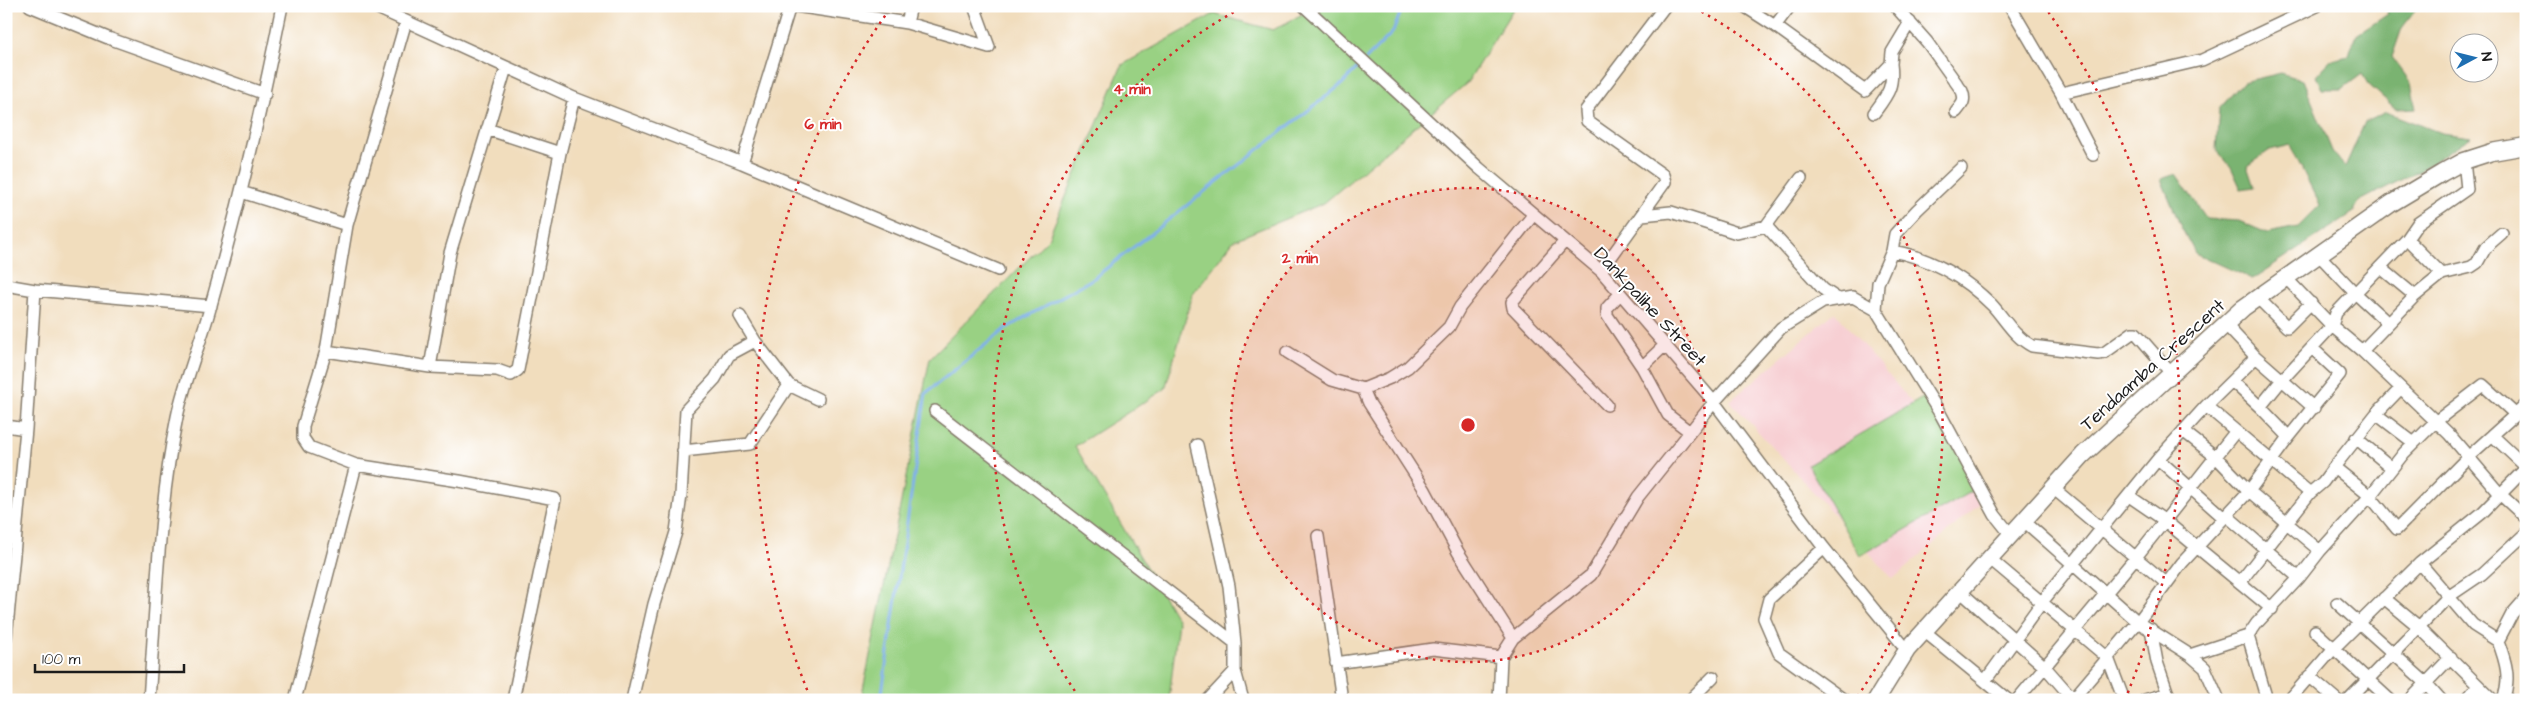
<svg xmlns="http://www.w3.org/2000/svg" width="2532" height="706" font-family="'Architects Daughter',sans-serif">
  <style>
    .built { fill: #f7cfd3 }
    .green { fill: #99d183; stroke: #5a7650 }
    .forest { fill: #7ab371; stroke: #4b6846 }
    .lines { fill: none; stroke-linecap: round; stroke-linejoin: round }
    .stream { stroke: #80b0eb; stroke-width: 3 }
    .street-casing { stroke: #867c6c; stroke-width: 14 }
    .secondary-casing { stroke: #867c6c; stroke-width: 19 }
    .street { stroke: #fff; stroke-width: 11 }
    .secondary { stroke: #fff; stroke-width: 16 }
    .ring { fill: none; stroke: #d62828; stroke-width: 2.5; stroke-dasharray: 2.5 5 }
    .labels { text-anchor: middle; stroke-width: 4; stroke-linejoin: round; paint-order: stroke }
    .street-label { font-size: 19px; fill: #1c1c1c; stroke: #fff }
    .centre { fill: #d62828; stroke: #fff; stroke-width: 2.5 }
    .ring-label { font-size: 15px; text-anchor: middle; font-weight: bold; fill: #d62828; stroke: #fff; stroke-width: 4; stroke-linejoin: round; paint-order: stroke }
  </style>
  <rect width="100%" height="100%" fill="#fff"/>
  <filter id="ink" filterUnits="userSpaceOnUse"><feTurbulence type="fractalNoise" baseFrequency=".02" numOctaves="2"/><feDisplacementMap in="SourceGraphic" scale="10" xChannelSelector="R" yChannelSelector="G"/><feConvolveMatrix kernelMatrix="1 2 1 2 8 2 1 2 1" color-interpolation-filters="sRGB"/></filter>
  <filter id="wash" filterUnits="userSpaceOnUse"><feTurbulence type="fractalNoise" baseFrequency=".0096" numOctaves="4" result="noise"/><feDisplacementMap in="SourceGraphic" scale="20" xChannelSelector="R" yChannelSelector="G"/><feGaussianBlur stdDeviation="1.12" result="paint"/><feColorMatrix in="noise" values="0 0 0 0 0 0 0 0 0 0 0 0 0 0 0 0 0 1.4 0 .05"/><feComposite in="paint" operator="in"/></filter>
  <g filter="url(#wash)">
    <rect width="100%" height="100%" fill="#f1ddbd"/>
    <path class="built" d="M1835,312L1990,495L1893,579L1730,401Z"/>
    <path class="green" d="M1317,6H1515L1467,83L1324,203L1234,240L1193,294L1165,389L1075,446L1178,621L1169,700H861L930,358L1048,239L1122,65L1214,14L1273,30Z
      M1926,396L1978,488L1860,556L1808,465Z"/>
    <path class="forest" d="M2385,6H2414L2415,11L2402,28L2392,57L2411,83L2416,108L2396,109L2368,84L2362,74L2342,89H2322L2316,76L2331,60L2349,56L2355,36L2388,14Z
      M2281,73L2303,80L2332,151L2345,167L2365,122L2386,112L2441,133L2471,137L2422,169L2358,202L2354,212L2252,279L2195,253L2181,227L2161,179L2176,174L2207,219L2239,221L2267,233L2298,227L2320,205L2290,145L2270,150L2247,166L2254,187L2241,189L2231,167L2216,149L2219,109L2243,82Z"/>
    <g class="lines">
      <path class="stream" d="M1366,59L1393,32L1403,6
        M881,700L926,393L1005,329L1094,278L1342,84L1361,64"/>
    </g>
  </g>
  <g filter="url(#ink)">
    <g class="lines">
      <g class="street-casing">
        <path id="street" d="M30,6L108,38L265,94
          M373,6L574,98L742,163L998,270
          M795,6L907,23L989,47
          M974,6L989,47
          M1304,6L1479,168L1601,271L1714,402L1824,548L1907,650
          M1744,6L1775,26L1790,6
          M1895,6L1927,42L1962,91C1966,101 1962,105 1956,112
          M2010,6L2061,93L2093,155
          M406,21L347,225L326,351L303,426V438L309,447L356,465L459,481L555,499L513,700
          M907,23L911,6
          M1775,26L1865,91L1891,64L1892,52L1910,22
          M2061,93L2202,60L2317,6
          M1874,113C1888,94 1894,87 1891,64
          M487,129L560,153
          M742,163L790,6
          M1961,168L1917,210L1895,234L1892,251C1931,258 1964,277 1992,305C2005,319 2014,337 2032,346L2098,354L2104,353L2132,333H2136L2170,372
          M241,192L347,225
          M1642,215L1671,212L1737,233L1766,226L1823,289L1838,299
          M1766,226L1801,178
          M2407,239L2442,274
          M1564,242L1512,302L1513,308L1607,405
          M1892,251L1878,283L1876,310L1941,415L1995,515L2011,535
          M2319,255L2355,293L2388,323
          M2380,267L2415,296
          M1601,271L1665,182L1663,175L1587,121L1586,110L1665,6
          M2287,279L2332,326L2362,351L2449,434L2500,494L2526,518
          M6,285L35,290L211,306
          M1620,294L1607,308V315L1642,367L1668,415L1690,432
          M2258,298L2287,327L2311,303
          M740,316L755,341L789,385
          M2225,324L2256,357L2314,408
          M326,351L430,367L497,370L511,375L518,370L560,153L574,98
          M2362,351L2415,296L2442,274L2471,267L2477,263L2486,247L2502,233
          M1287,352L1332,380L1363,389L1390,378L1408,367L1449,327L1460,307L1533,215
          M430,367L450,253L506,68
          M1642,367L1665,345
          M2232,381L2260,407
          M1363,389L1369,403L1425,490L1458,552L1513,638
          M2206,406L2256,357
          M935,411L1235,643V671L1208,700
          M2376,414L2414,443
          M6,426L26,429
          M2183,431L2216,457L2249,491L2320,551
          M2493,436L2526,467
          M2289,437L2340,374L2312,348
          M2356,438L2392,468
          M1197,445L1229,586L1235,643
          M683,451L750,444L789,385L818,399
          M2158,459L2224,518
          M2334,467L2376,414L2400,389
          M2053,488L2166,583
          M2129,496L2164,520L2272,609
          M2226,515L2299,578
          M2024,521L2138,622L2190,655L2205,668L2219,700
          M1318,536L1342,700
          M1824,548L1769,599L1764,618L1779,653L1844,700
          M1989,558L2108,658L2124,700
          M2420,563L2482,513L2526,468
          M2241,581L2310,493L2323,482L2334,467L2370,496L2397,529L2468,457L2526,405
          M1961,592L2045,667L2074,700
          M2384,598L2418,626L2493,700
          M2337,603L2426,683L2441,700
          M2151,629L2157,662L2170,700
          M1924,631L1985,681L2042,602L2158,459L2206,406L2310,493
          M2315,631L2390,700
          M2248,636L2267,700
          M6,638L26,429L35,290
          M2190,655L2248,636L2257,623L2299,578L2320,551L2370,496L2404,453L2435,422L2483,385L2515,414
          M1336,663L1433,649L1501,657
          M1235,671L1243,700
          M2309,676L2337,700
          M1985,681L2008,700
          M149,700C156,607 158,508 177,417C185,379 201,342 211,305C239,206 262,107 282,6
          M295,700L356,465
          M632,700L654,604L676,532L681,495L686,410L715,379L729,355L755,341
          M1499,700L1501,657L1513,638L1591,575L1638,497L1714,402L1781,328L1823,302L1853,297L1876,310
          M1690,700L1713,677
          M2017,700L2136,557L2236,431
          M2072,700L2138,622L2182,563L2249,491L2289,437L2260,407L2281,381L2332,326L2336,313L2407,239L2418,223L2467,189L2464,161
          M2145,700L2168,693
          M2289,700L2334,648L2420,563L2473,625L2498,641
          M2348,700L2448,597L2482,574L2526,533
          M2410,700L2451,657
          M2466,700L2478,686
          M2503,700C2511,679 2506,662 2498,641L2512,614L2526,598"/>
      </g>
      <g class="secondary-casing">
        <path id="secondary" d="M1876,700L1907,650L2083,455L2243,308L2392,203L2442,173L2464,161L2492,152L2526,146"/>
      </g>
      <use href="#street" class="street"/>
      <use href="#secondary" class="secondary"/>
    </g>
  </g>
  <circle cx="1468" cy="425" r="237" fill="#d62828" fill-opacity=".12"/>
  <g class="ring">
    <circle cx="1468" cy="425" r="237"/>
    <path d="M1079 697A475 475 0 0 1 1241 8M1695 8A475 475 0 0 1 1857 697"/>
    <path d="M810 697A712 712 0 0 1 892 6M2044 6A712 712 0 0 1 2126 697"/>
  </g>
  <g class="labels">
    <g class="street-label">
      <text transform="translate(1651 306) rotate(47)" y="7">Dankpalihe Street</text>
      <text transform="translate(2152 364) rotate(-42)" y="7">Tendaamba Crescent</text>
    </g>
  </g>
  <circle cx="1468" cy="425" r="8" class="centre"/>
  <g class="ring-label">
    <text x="1132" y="94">4 min</text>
    <text x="823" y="129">6 min</text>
    <text x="1300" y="263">2 min</text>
  </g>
  <rect width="2532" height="706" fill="none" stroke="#fff" stroke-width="25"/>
  <g transform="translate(2474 58) rotate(83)"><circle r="24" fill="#ffffff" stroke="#a4a4a4"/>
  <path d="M0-4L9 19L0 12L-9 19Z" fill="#1f6fb2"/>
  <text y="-8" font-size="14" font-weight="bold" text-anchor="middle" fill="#1c1c1c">N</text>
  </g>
  <path d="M35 664v8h149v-8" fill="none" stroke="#1c1c1c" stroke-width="2.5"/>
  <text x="42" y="664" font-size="15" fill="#1c1c1c" stroke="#ffffff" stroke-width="4" paint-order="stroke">100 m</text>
</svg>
